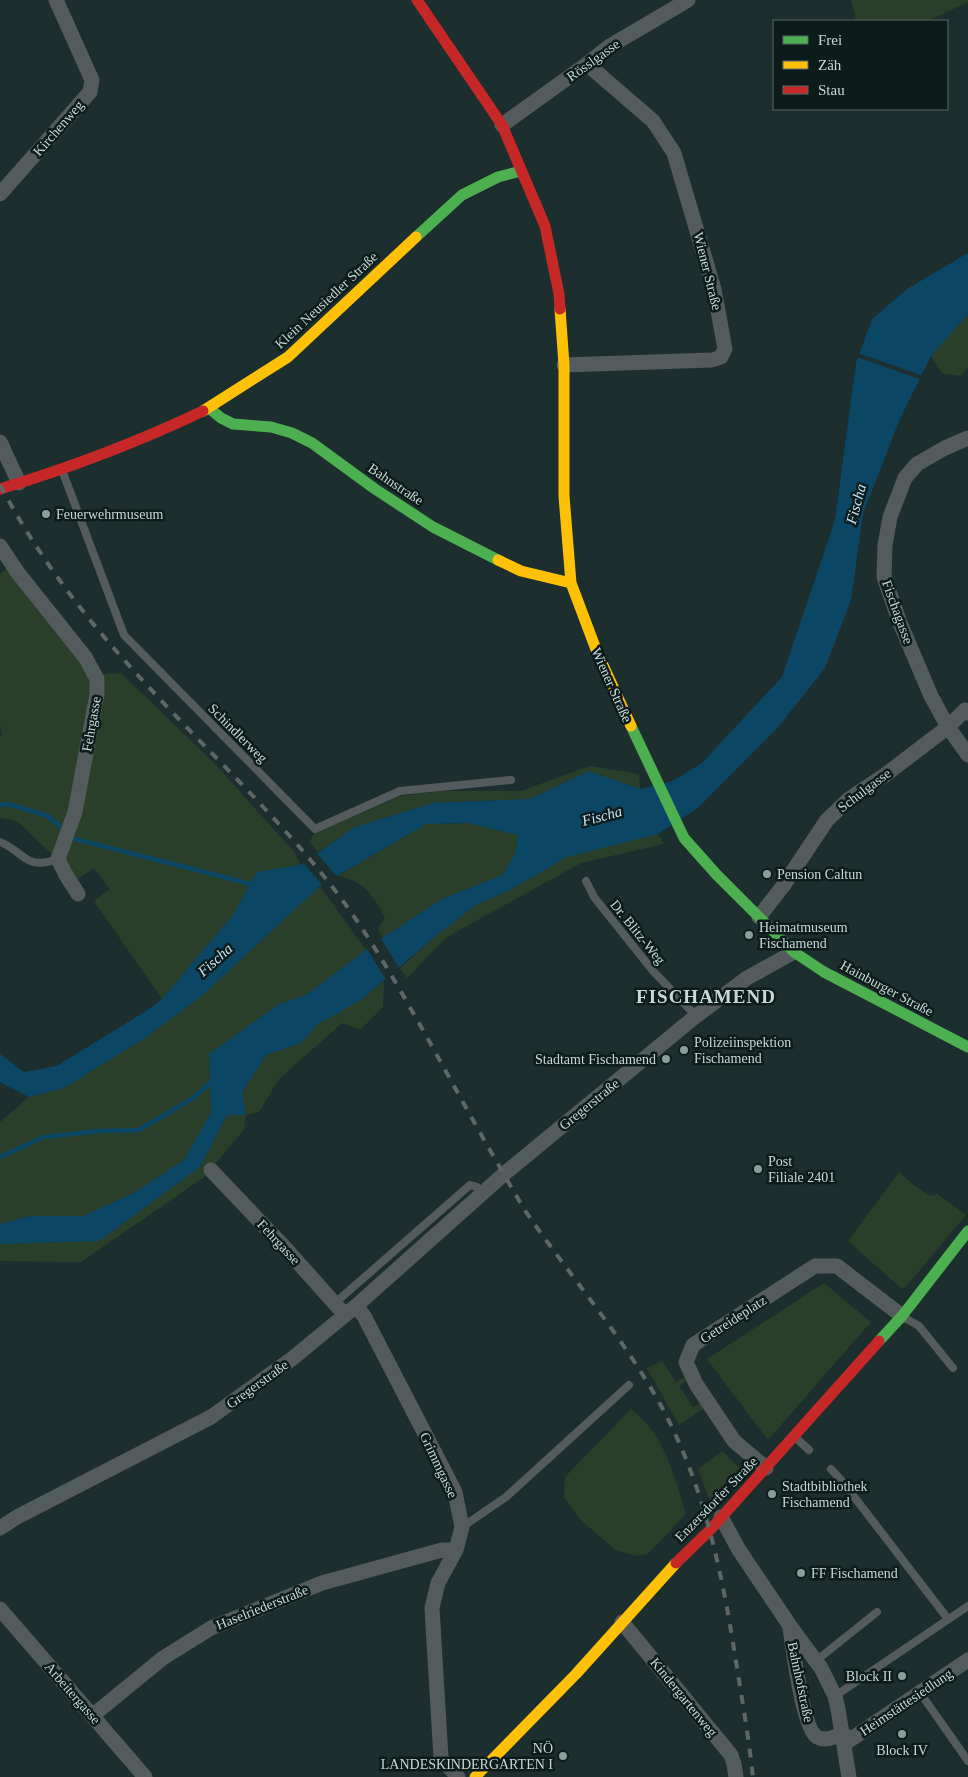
<svg xmlns="http://www.w3.org/2000/svg" width="968" height="1777" font-family="'Times New Roman',serif">
  <style>
    .green { fill: #2a3f29 }
    .water { fill: #0c4665 }
    .pier { fill: #1c2f2e }
    .lines { fill: none; stroke-linecap: round; stroke-linejoin: round }
    .stream { stroke: #0c4665; stroke-width: 4.5 }
    .lane { stroke: #545b5c; stroke-width: 8 }
    .street { stroke: #545b5c; stroke-width: 15 }
    .fast { stroke: #4caf50; stroke-width: 11 }
    .slow { stroke: #ffc107; stroke-width: 11 }
    .jam { stroke: #c62828; stroke-width: 11 }
    .rail { stroke: #5e6666; stroke-width: 4; stroke-dasharray: 9 9; stroke-linecap: butt }
    .poi-dot { fill: #8a9e9c; stroke: #0d1c1b; stroke-width: 2 }
    .labels { text-anchor: middle; stroke-width: 5; stroke-linejoin: round; paint-order: stroke }
    .street-label { font-size: 14px; fill: #c6d9d7; stroke: #0d1c1b }
    .poi-label { font-size: 14px; fill: #c6d9d7; stroke: #0d1c1b; text-anchor: start }
    .water-label { font-size: 15px; font-style: italic; fill: #c5e4fa; stroke: #0d1c1b }
    .district-label { font-size: 19px; font-weight: bold; letter-spacing: 1px; fill: #c6d9d7; stroke: #0d1c1b }
  </style>
  <rect width="100%" height="100%" fill="#1c2f2e"/>
  <path class="green" d="M851,0H968V2L928,21H856Z
    M968,314V368L961,376L942,373L931,356Z
    M8,568L92,675L121,673L218,767L295,853L300,865L257,872L232,916L162,999L94,901L110,889L94,868L78,879L17,821L0,818V737L2,736L0,724V574Z
    M590,766L639,774L640,789L589,771L530,799L433,803L355,827L318,852L309,842L314,834L401,796L439,791H521Z
    M468,823L518,835L515,854L503,875L442,899L382,938L378,928L385,918C373,895 365,881 338,876L426,824Z
    M658,834L664,844L581,863L447,937L407,978L400,968L438,934L476,905L510,890L567,857Z
    M320,886L366,950L306,995L279,1004L209,1054L211,1112L184,1160L134,1193L83,1216H31L0,1224V1122L29,1097L64,1088L145,1038L203,995Z
    M384,981L383,1007L360,1030L342,1023L279,1079L259,1112L246,1115L244,1130L203,1178L81,1262L0,1261V1244L99,1241L200,1167L227,1115L266,1055L301,1043L317,1024L361,1000Z
    M899,1172L915,1186L930,1196L937,1194L966,1215L905,1288H901L848,1241Z
    M824,1283L871,1322L768,1440L707,1359Z
    M662,1361L676,1382L684,1377H687L688,1380L679,1386L693,1407L701,1403L707,1406L679,1425L647,1368Z
    M631,1409C636,1414 643,1419 648,1425C668,1449 677,1485 686,1514L648,1554L637,1556L615,1550L580,1519L564,1497L565,1477Z
    M722,1451L741,1469L711,1504L698,1469Z"/>
  <path class="water" d="M968,253V314L931,356L899,421L863,514L851,600L825,668L779,726L699,807L658,834L567,857L510,890L476,905L438,934L361,1000L318,1024L301,1043L266,1055L242,1092L246,1115H227L200,1167L99,1241L0,1244V1224L31,1216H83L134,1193L184,1160L211,1112L209,1054L279,1004L306,995L382,938L442,899L503,875L515,854L518,835L468,823L426,824L320,886L203,995L145,1038L64,1088L29,1097L0,1082V1054L24,1072L57,1066L149,1009L162,999L232,916L257,872L300,865L355,827L433,803L530,799L589,771L640,789L673,781L702,763L782,677L835,520L856,363L872,319L907,289Z"/>
  <path class="pier" d="M858,353L924,376L922,380L857,357Z
    M315,851L338,878L324,887L302,861Z
    M380,937L401,971L387,982L366,947Z"/>
  <g class="lines">
    <path class="stream" d="M0,805L8,804L48,816L75,839L255,885
      M0,1157L44,1137L100,1131L139,1130L193,1098L213,1080"/>
    <path class="lane" d="M62,470L124,635L315,829L400,791L511,780
      M0,842C25,852 25,871 58,859
      M586,881L594,897L653,971L696,1016
      M335,1303L470,1185L477,1187L483,1193
      M905,1318L919,1326L953,1368
      M796,1438L809,1450
      M831,1469L842,1481L948,1619
      M462,1527L506,1497L629,1385
      M817,1660L877,1612
      M921,1694L968,1761
      M835,1696L968,1606"/>
    <path class="street" d="M502,125L587,64L610,46L688,0
      M0,194L90,92L92,80L56,0
      M564,365L712,360L721,357L725,349L714,289L674,153L653,121L587,64
      M968,438L945,448L917,464L905,478L890,517L885,545L884,577L900,623L931,696L948,727L968,755
      M0,442L19,483
      M0,546L18,573L85,657L97,679V694L75,812L58,859L66,875L78,894
      M759,917L783,886L827,820L849,799L885,775L948,727L965,710L968,713
      M211,1170L286,1249L345,1315
      M356,1306L364,1316L455,1492L462,1527L456,1550L438,1583L432,1608L441,1758L458,1777
      M766,1468L734,1441L696,1384L686,1362L693,1345L815,1266H837L902,1316
      M721,1517L739,1550L790,1626L821,1668L835,1696L838,1709L849,1777
      M0,1528L17,1517L211,1417L293,1358L356,1306L504,1174L696,1016L747,978L794,952
      M0,1609L145,1777
      M622,1622L731,1755L734,1764L736,1777
      M790,1628C793,1648 803,1729 817,1737C826,1742 834,1737 843,1733
      M92,1716L163,1658L211,1628L322,1583L442,1550H456
      M844,1744L968,1660"/>
    <path class="fast" d="M416,237L462,195L498,177L521,171
      M209,408L221,418L233,424L271,427L292,433L312,443L375,489L433,527L498,560
      M631,726L684,838L716,874L794,952L824,972L968,1047
      M879,1341L902,1316L968,1231"/>
    <path class="slow" d="M560,309L564,365V496L571,583L597,652L631,726
      M203,411L288,357L416,237
      M498,560L521,571L571,583
      M475,1777L576,1674L676,1563"/>
    <path class="jam" d="M417,0L502,125L545,226L559,294L560,309
      M0,489C69,468 138,442 203,411
      M676,1563L710,1530L879,1341"/>
    <path class="rail" d="M0,485C34,549 78,609 126,662C194,739 271,808 334,889C370,936 399,988 428,1039C460,1097 492,1155 526,1212C566,1270 612,1324 649,1385C702,1471 722,1570 737,1668C743,1704 749,1741 753,1777"/>
  </g>
  <g class="poi-dot">
    <circle cx="46" cy="514" r="5"/>
    <circle cx="767" cy="874" r="5"/>
    <circle cx="749" cy="935" r="5"/>
    <circle cx="684" cy="1050" r="5"/>
    <circle cx="666" cy="1059" r="5"/>
    <circle cx="758" cy="1169" r="5"/>
    <circle cx="772" cy="1494" r="5"/>
    <circle cx="801" cy="1573" r="5"/>
    <circle cx="902" cy="1676" r="5"/>
    <circle cx="902" cy="1734" r="5"/>
    <circle cx="563" cy="1756" r="5"/>
  </g>
  <g class="labels">
    <g class="street-label">
      <text transform="translate(593 60) rotate(-36)" y="5">Rösslgasse</text>
      <text transform="translate(58 128) rotate(-49)" y="5">Kirchenweg</text>
      <text transform="translate(708 271) rotate(76)" y="5">Wiener Straße</text>
      <text transform="translate(326 300) rotate(-43)" y="5">Klein Neusiedler Straße</text>
      <text transform="translate(396 484) rotate(34)" y="5">Bahnstraße</text>
      <text transform="translate(898 612) rotate(70)" y="5">Fischagasse</text>
      <text transform="translate(612 685) rotate(66)" y="5">Wiener Straße</text>
      <text transform="translate(91 724) rotate(-80)" y="5">Fehrgasse</text>
      <text transform="translate(238 733) rotate(45)" y="5">Schindlerweg</text>
      <text transform="translate(864 790) rotate(-37)" y="5">Schulgasse</text>
      <text transform="translate(638 932) rotate(51)" y="5">Dr. Blitz-Weg</text>
      <text transform="translate(887 988) rotate(28)" y="5">Hainburger Straße</text>
      <text transform="translate(589 1104) rotate(-39)" y="5">Gregerstraße</text>
      <text transform="translate(279 1242) rotate(47)" y="5">Fehrgasse</text>
      <text transform="translate(733 1319) rotate(-33)" y="5">Getreideplatz</text>
      <text transform="translate(257 1384) rotate(-36)" y="5">Gregerstraße</text>
      <text transform="translate(439 1465) rotate(65)" y="5">Grimmgasse</text>
      <text transform="translate(716 1499) rotate(-46)" y="5">Enzersdorfer Straße</text>
      <text transform="translate(262 1607) rotate(-22)" y="5">Haselriederstraße</text>
      <text transform="translate(801 1682) rotate(78)" y="5">Bahnhofstraße</text>
      <text transform="translate(73 1693) rotate(49)" y="5">Arbeitergasse</text>
      <text transform="translate(684 1697) rotate(51)" y="5">Kindergartenweg</text>
      <text transform="translate(906 1702) rotate(-34)" y="5">Heimstättesiedlung</text>
    </g>
    <g class="poi-label">
      <text x="56" y="519">Feuerwehrmuseum</text>
      <text x="777" y="879">Pension Caltun</text>
      <text x="759" y="932">Heimatmuseum<tspan x="759" dy="16">Fischamend</tspan></text>
      <text x="694" y="1047">Polizeiinspektion<tspan x="694" dy="16">Fischamend</tspan></text>
      <text x="656" y="1064" text-anchor="end">Stadtamt Fischamend</text>
      <text x="768" y="1166">Post<tspan x="768" dy="16">Filiale 2401</tspan></text>
      <text x="782" y="1491">Stadtbibliothek<tspan x="782" dy="16">Fischamend</tspan></text>
      <text x="811" y="1578">FF Fischamend</text>
      <text x="892" y="1681" text-anchor="end">Block II</text>
      <text x="553" y="1753" text-anchor="end">NÖ<tspan x="553" dy="16">LANDESKINDERGARTEN I</tspan></text>
      <text x="902" y="1755" text-anchor="middle">Block IV</text>
    </g>
    <g class="water-label">
      <text transform="translate(856 504) rotate(-75)" y="5">Fischa</text>
      <text transform="translate(602 816) rotate(-15)" y="5">Fischa</text>
      <text transform="translate(215 960) rotate(-42)" y="5">Fischa</text>
    </g>
    <g class="district-label">
      <text x="706" y="1003">FISCHAMEND</text>
    </g>
  </g>
  <rect x="773" y="20" width="175" height="90" fill="#0d1c1b" stroke="#576866"/>
  <rect x="783" y="36" width="25" height="8" fill="#4caf50" stroke="#576866"/>
  <text x="818" y="45" font-size="15" fill="#c6d9d7">Frei</text>
  <rect x="783" y="61" width="25" height="8" fill="#ffc107" stroke="#576866"/>
  <text x="818" y="70" font-size="15" fill="#c6d9d7">Zäh</text>
  <rect x="783" y="86" width="25" height="8" fill="#c62828" stroke="#576866"/>
  <text x="818" y="95" font-size="15" fill="#c6d9d7">Stau</text>
</svg>
